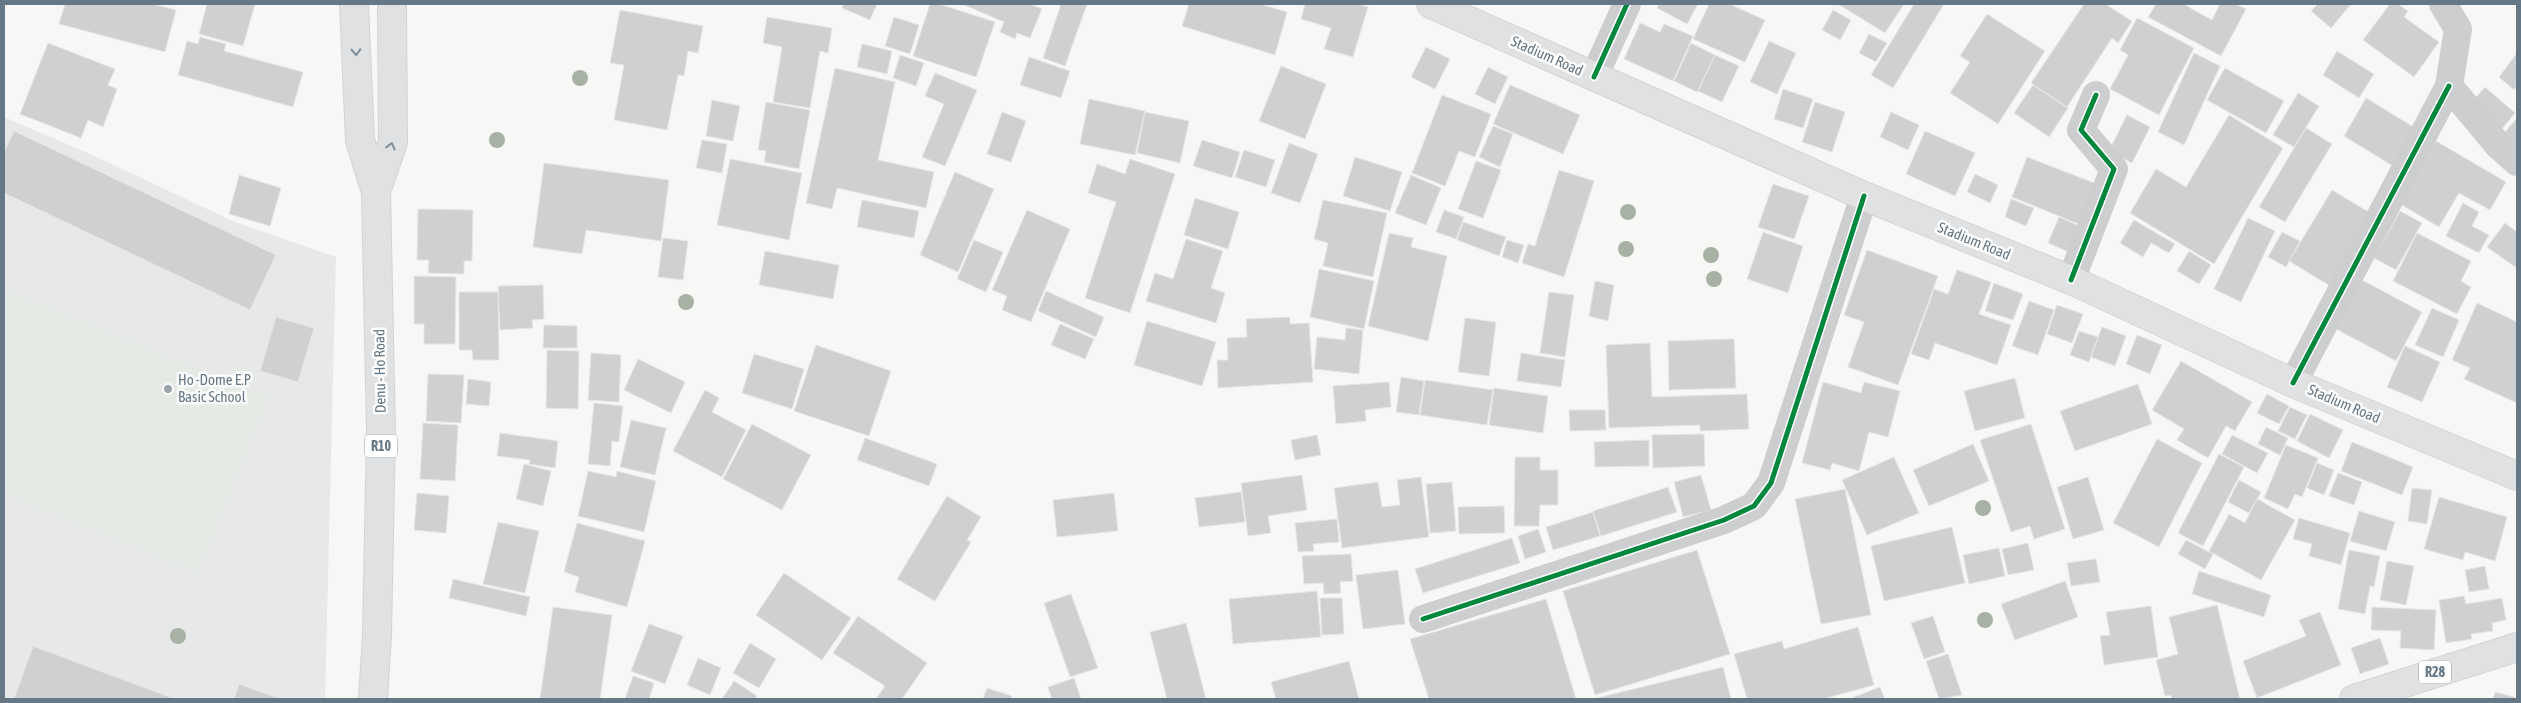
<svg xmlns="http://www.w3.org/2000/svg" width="2521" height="703" font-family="'Asap Condensed',sans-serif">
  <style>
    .built { fill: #e7e8e8 }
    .grass { fill: #e6eae4 }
    .building { fill: #cfd0d1; stroke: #e6e6e6 }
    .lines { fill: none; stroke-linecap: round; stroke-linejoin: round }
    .secondary-casing { stroke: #d4d5d6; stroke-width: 30 }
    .primary-casing { stroke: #d3d3d4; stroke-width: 30 }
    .street { stroke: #cccecf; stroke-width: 28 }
    .secondary { stroke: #e0e1e2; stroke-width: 28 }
    .primary { stroke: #e0e1e2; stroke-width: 28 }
    .cycleway-casing { stroke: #fff; stroke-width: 8 }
    .cycleway { stroke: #00873e; stroke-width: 5 }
    .tree { fill: #a7b1a4 }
    .oneway { stroke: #7e8d98 }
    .poi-dot { fill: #99a4ad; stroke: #fff; stroke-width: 2 }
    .labels { text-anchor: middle; stroke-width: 5; stroke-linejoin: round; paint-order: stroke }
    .shield { fill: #fff; stroke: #94a0aa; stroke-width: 1 }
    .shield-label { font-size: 14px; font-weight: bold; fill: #667886 }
    .street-label { font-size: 15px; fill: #667886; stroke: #fff }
    .poi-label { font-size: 15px; fill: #667886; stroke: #fff; text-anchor: start }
  </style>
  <rect width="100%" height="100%" fill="#f7f7f6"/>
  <path class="built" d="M4,117L88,153L237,223L336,257L325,699H4Z"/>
  <path class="grass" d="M4,291L267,398L197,571L4,493Z"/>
  <path class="building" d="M65,4H152L176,10L165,52L59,24Z
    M207,4H255L243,46L199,34Z
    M844,4H877L870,20L842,8Z
    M930,4H939L995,22L976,77L913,56Z
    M962,4H1030L1042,9L1030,38L1017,33L1015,39L1000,32L1004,22Z
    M1061,4H1087L1065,66L1043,58Z
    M1189,4H1260L1287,12L1275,55L1182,26Z
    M1305,4H1355L1368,7L1353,57L1324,49L1331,28L1301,19Z
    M1659,4H1698L1687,24L1657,8Z
    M1709,4H1729L1765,20L1745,62L1693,39Z
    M1838,4H1904L1885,33Z
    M1914,4H1944L1893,88L1871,75Z
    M2084,4H2105L2132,21L2118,43L2112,38L2067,107L2031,83Z
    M2156,4H2183L2212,20L2220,4H2235L2246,9L2221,56L2148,17Z
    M2318,4H2351L2331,28L2311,11Z
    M2390,4H2398L2408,11L2404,17L2439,42L2414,77L2363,40Z
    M620,10L703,26L698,53L688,51L684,76L678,75L667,130L614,120L624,65L610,63Z
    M1833,10L1851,20L1840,40L1822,30Z
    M1987,14L2045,51L1998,124L1950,93L1970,62L1960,56Z
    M767,17L832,28L828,53L820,51L810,108L773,102L782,47L763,43Z
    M894,17L919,25L910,54L885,46Z
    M2137,18L2194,48L2159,115L2110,89L2128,55L2120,50Z
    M1640,23L1660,32L1664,24L1693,36L1673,81L1624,59Z
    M1869,34L1887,43L1876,62L1859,53Z
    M200,37L226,44L224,51L303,72L293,107L178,75L187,41L198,44Z
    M1769,41L1796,53L1777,94L1750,82Z
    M48,43L115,69L108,85L117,89L103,127L88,120L81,138L20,114Z
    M1691,43L1715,55L1697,92L1674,81Z
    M862,44L892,51L887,74L857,67Z
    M1426,47L1450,59L1435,89L1411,77Z
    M2337,51L2374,74L2359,98L2323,75Z
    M2194,53L2220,66L2184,145L2158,132Z
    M2517,53V85L2514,90L2499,77Z
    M900,55L924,63L916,86L893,78Z
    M1715,55L1739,66L1722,102L1698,91Z
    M1029,57L1070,71L1061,98L1020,85Z
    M1281,66L1326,84L1305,139L1259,121Z
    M1488,67L1508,77L1495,104L1475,94Z
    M835,68L895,82L878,160L934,172L926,208L837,188L832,209L806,203Z
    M2225,68L2284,101L2266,133L2207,100Z
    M935,73L977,90L945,166L922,157L944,104L925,96Z
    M1510,85L1580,115L1563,154L1493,124Z
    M2033,85L2068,108L2049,137L2014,113Z
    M2485,87L2515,113L2501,130L2470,104Z
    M1783,89L1813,99L1803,128L1774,119Z
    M2298,93L2319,106L2294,147L2273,135Z
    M1442,95L1491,114L1475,157L1459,151L1445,186L1412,173Z
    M2366,98L2420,131L2396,168L2344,136Z
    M1089,99L1145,111L1135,155L1080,144Z
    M712,100L740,106L733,141L706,136Z
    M766,102L810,110L799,169L764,162L766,151L758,150Z
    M1815,102L1845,112L1832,152L1802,142Z
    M1002,112L1026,121L1011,162L987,154Z
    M1145,112L1189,121L1180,163L1137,153Z
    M1891,112L1919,125L1908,150L1880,137Z
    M2127,115L2150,127L2132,163L2109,151Z
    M2229,115L2283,148L2214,264L2130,213L2156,169L2186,187Z
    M2517,118V150L2501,137Z
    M1493,126L1513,134L1500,167L1479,157Z
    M2306,128L2332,144L2285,222L2259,207Z
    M14,131L276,255L250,310L4,193V152Z
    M1925,131L1975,153L1955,196L1906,174Z
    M702,140L727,144L722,173L696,168Z
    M1202,140L1240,152L1232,178L1193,166Z
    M2436,141L2506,182L2490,210L2459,193L2439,227L2400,204Z
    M1289,143L1318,154L1300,203L1271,193Z
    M1244,150L1275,160L1266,187L1235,177Z
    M1355,157L1402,172L1390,211L1343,196Z
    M2027,157L2097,184L2081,225L2012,197Z
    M730,159L802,173L789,240L717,225Z
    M1130,159L1175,174L1130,313L1085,298L1116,202L1088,193L1097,164L1125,174Z
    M1476,161L1501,170L1483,218L1458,209Z
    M544,163L669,180L661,241L586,230L582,254L533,247Z
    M1559,170L1594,181L1564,277L1522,263L1528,244L1535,246Z
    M955,172L994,189L958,272L920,255Z
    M1975,174L1998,185L1990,203L1967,192Z
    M239,175L281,188L270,226L229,214Z
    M1411,175L1441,188L1426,225L1395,213Z
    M1773,184L1809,196L1794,239L1758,227Z
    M2332,190L2372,214L2330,286L2289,261Z
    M1195,198L1239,212L1228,249L1184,235Z
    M2011,199L2034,208L2026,226L2005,217Z
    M862,200L919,211L914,238L857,227Z
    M1323,200L1387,213L1373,277L1323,266L1328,243L1314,239Z
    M2463,203L2479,212L2472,226L2489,235L2479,253L2446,236Z
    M418,209L473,210L472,261H464V274L428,273L429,260H417Z
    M1027,210L1070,229L1031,322L1002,310L1007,296L992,290Z
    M1444,210L1464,217L1456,239L1436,232Z
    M2400,211L2422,223L2396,270L2374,258Z
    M2059,217L2080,226L2069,252L2048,243Z
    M2248,218L2275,231L2241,302L2214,289Z
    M2134,220L2175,244L2169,253L2151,243L2143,257L2120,243Z
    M1463,222L1506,237L1499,256L1457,240Z
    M2505,223L2517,232V264L2515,267L2487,247Z
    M1763,232L1803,246L1788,293L1747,279Z
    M2282,232L2300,241L2286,267L2268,257Z
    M1389,233L1413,238L1411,247L1447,256L1428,341L1368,326Z
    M2417,233L2471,261L2461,281L2471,287L2457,314L2393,281Z
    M663,238L688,241L683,280L658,277Z
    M1186,239L1223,251L1211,288L1225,293L1216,323L1146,301L1155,273L1173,279Z
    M974,240L1003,252L986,292L957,279Z
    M1507,240L1524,245L1518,263L1502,257Z
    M1867,250L1938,276L1898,385L1848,367L1864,322L1844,315Z
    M765,251L839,265L833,299L759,285Z
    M2189,251L2211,265L2199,284L2177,271Z
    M1319,269L1374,281L1364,329L1310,317Z
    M1957,270L1991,282L1979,314L2011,325L1997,365L1935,343L1929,360L1911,354L1934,289L1948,294Z
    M414,276L456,277L455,344H424V324H414Z
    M2362,280L2422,312L2396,361L2336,329Z
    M1595,281L1614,285L1608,321L1589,316Z
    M1994,283L2023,294L2013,320L1985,311Z
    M543,285L544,319L532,320L533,328L500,330L498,286Z
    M1046,291L1104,317L1096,337L1038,311Z
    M459,292H498L499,360H473L472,350H459Z
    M1549,292L1574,295L1565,357L1540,353Z
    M2029,301L2054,310L2038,355L2012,346Z
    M2477,303L2517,322V403L2464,379L2470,368L2452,360Z
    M2057,305L2083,314L2072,343L2047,334Z
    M2432,308L2459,320L2443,357L2415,345Z
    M276,317L314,328L298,382L260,371Z
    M1290,317V324L1309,323L1313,382L1218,388L1217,360H1228L1227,338L1247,337L1246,319Z
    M1465,318L1496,322L1489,376L1458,372Z
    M1147,321L1216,342L1202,386L1134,365Z
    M1060,324L1094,339L1085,359L1051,345Z
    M544,325L577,326V348H543Z
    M2102,327L2126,336L2115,366L2091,357Z
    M1346,328L1363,330L1359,374L1314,369L1317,337L1345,340Z
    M2079,331L2098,337L2089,362L2070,355Z
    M2137,335L2162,345L2150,374L2126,364Z
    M1734,339L1736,388L1669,390L1668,341Z
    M1650,343L1652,397L1747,394L1749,429L1700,431V425L1609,428L1606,345Z
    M816,345L891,371L869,436L794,411Z
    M2405,346L2440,362L2422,402L2387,387Z
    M547,350L579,351L578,409L546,408Z
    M591,353L621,355L619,402L588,400Z
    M1521,353L1565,360L1561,387L1517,381Z
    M754,354L804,369L792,409L742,393Z
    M638,359L685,382L671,413L624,390Z
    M2181,361L2252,402L2235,431L2226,426L2208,458L2177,440L2184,429L2152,410Z
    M428,374L464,375L461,423L426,421Z
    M1401,377L1424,381L1419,415L1396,412Z
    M2015,378L2025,418L1975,431L1964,391Z
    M468,379L491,382L489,406L466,404Z
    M1425,380L1493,390L1487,425L1420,415Z
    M1389,382L1391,407L1365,410L1366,421L1336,424L1333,386Z
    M1823,382L1861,393L1864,382L1900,391L1888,437L1869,432L1859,471L1832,463L1830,470L1802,463Z
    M2138,384L2152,424L2075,451L2060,411Z
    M1494,388L1548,396L1543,433L1489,425Z
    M705,390L719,398L712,412L746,430L722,477L673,451Z
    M2267,394L2289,406L2279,424L2257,413Z
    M594,403L623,406L619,442L612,441L610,466L588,464Z
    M2290,407L2307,415L2295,439L2278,431Z
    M1569,410H1605L1606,430L1570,431Z
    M2310,414L2343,430L2329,458L2297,441Z
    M631,420L666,428L655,475L620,467Z
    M423,423L458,425L455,481L420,479Z
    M752,424L811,455L782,510L723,479Z
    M2031,424L2065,529L2034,539L2030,526L2011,532L1980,440Z
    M2266,427L2288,438L2280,455L2258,444Z
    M500,433L558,441L555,468L529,464L530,460L497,456Z
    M1704,434L1705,466L1653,468L1652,435Z
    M1317,435L1321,455L1295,460L1291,440Z
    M2232,435L2268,453L2257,473L2222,454Z
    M865,438L937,464L929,486L857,460Z
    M2157,439L2202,463L2159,547L2113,523Z
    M1649,440V466L1595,467L1594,442Z
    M2352,442L2413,467L2402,495L2341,471Z
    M1973,444L1989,481L1929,506L1913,470Z
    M2286,445L2318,458L2302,497L2295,494L2288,509L2264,498Z
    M2219,454L2244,467L2203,546L2178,533Z
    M1515,457H1540V470H1558V505H1540L1539,526H1514Z
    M1894,457L1919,513L1867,535L1842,480Z
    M2317,463L2334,470L2324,495L2307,488Z
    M524,464L551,471L543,506L516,499Z
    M588,471L616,477L617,471L656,481L644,532L578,516Z
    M2338,473L2362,482L2354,505L2329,496Z
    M1302,475L1307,510L1268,516L1271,533L1248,536L1241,483Z
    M1701,475L1711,510L1683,517L1674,482Z
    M1421,477L1429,537L1342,548L1334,488L1378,482L1382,507L1400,505L1397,480Z
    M2088,477L2104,530L2073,539L2057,487Z
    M2239,480L2261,492L2249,513L2228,502Z
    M1452,482L1456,531L1430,533L1426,484Z
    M1668,487L1677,512L1601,536L1593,511Z
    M2412,488L2432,490L2427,524L2408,521Z
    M1845,489L1871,615L1821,624L1795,499Z
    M1241,492L1245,522L1199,527L1195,498Z
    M417,493L449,496L446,533L414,530Z
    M1114,493L1118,531L1057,537L1053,500Z
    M947,496L981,517L967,540L971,542L935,601L897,579Z
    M2439,497L2507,517L2495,561L2465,552L2463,560L2424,549Z
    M2257,499L2295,520L2261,580L2209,551L2229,514L2245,523Z
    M1504,506L1505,533L1459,534L1458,507Z
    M2359,511L2395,522L2386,551L2350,541Z
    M1593,512L1600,536L1553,550L1546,527Z
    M2299,518L2350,533L2341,565L2309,556L2312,544L2293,539Z
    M1337,519L1339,542L1313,544L1314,551L1298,552L1295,523Z
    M498,522L539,531L525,593L483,584Z
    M577,523L645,541L627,607L575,592L579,577L564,572Z
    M1952,527L1965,583L1884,601L1871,546Z
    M1538,529L1546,552L1525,559L1518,536Z
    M1512,538L1520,563L1423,593L1415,569Z
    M2186,540L2213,554L2205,569L2178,554Z
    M2028,543L2034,570L2008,575L2002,549Z
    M1999,548L2005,576L1969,584L1963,555Z
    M1697,550L1730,654L1595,695L1563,591Z
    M2349,550L2380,556L2374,587L2370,586L2365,614L2338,609Z
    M1351,554L1353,581L1340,582L1341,593L1324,594L1323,583L1304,584L1302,556Z
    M2096,559L2100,582L2071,586L2067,563Z
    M2387,561L2414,566L2406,605L2380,600Z
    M2485,566L2489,589L2469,592L2465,570Z
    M1398,570L1405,624L1363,629L1356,575Z
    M2199,571L2271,595L2264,617L2192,594Z
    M784,573L851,618L822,660L756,615Z
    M453,579L530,597L526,616L449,598Z
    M2065,581L2078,617L2015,640L2001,604Z
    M1317,591L1321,637L1233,644L1229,599Z
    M1071,594L1098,668L1070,677L1044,603Z
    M2464,596L2466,604L2502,598L2506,620L2492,623L2493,631L2471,634L2472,639L2446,643L2439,600Z
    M1320,598H1342L1344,634L1322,635Z
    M1546,599L1576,699H1426H1429L1410,639Z
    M2217,605L2240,699H2172L2171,695L2165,696L2156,660L2178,654L2169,617Z
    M2151,606L2158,657L2104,665L2100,636L2110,635L2106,612Z
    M553,607L612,615L600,699H540Z
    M2372,607L2436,610L2434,650L2400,648L2401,631L2371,630Z
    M2320,612L2341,665L2257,698L2243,661L2306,636L2299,620Z
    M858,616L927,663L902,699H876L885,686L833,653Z
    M1933,616L1945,652L1924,659L1911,623Z
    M1186,623L1206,699H1167L1150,632Z
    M649,624L683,636L665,684L631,671Z
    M1858,627L1874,685L1823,699H1747L1734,654L1782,641L1784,649Z
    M2380,638L2389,664L2360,674L2351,648Z
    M750,643L776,659L759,688L733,673Z
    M33,646L175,699H14Z
    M1948,654L1962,695L1939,699L1926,661Z
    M698,658L721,668L710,695L687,685Z
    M1349,661L1359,699H1276L1271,682Z
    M1723,667L1731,699H1593Z
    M633,676L654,683L649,699H625Z
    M1074,678L1081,699H1052L1048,687Z
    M734,681L757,696L755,699H722Z
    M239,684L281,699H234Z
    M1880,687L1885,699H1849Z
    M987,688L1012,696L1011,699H983Z
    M2495,692L2517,698V699H2493Z"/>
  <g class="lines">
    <g class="secondary-casing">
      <path id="secondary" d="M1431,4L1864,196L2071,280L2293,383L2517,476"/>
    </g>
    <g class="primary-casing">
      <path id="primary" d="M354,4L360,140L376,192L381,433L377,635L373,699
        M376,192L393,142L392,4
        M2354,699L2517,647"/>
    </g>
    <path class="street" d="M2443,4L2458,29L2449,86L2498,145L2517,162
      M1594,77L1627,4
      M2071,280L2114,169L2081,130L2096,95
      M2293,383L2449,86
      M1423,619L1724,520L1754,506L1771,483L1864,196"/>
    <use href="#secondary" class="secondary"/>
    <use href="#primary" class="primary"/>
    <g class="cycleway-casing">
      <path id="cycleway" d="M1594,77L1627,4
        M2071,280L2114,169L2081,130L2096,95
        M2293,383L2449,86
        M1423,619L1724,520L1754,506L1771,483L1864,196"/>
    </g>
    <use href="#cycleway" class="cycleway"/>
  </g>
  <g class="tree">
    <circle cx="580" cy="78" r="8"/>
    <circle cx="497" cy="140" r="8"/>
    <circle cx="1628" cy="212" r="8"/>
    <circle cx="1626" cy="249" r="8"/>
    <circle cx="1711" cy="255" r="8"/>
    <circle cx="1714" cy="279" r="8"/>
    <circle cx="686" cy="302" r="8"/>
    <circle cx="1983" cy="508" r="8"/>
    <circle cx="1985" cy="620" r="8"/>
    <circle cx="178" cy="636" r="8"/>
  </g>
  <defs><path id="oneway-chevron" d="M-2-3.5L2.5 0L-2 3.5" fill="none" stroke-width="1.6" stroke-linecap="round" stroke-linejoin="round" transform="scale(1.25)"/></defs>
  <g class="oneway">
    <use href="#oneway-chevron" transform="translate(356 52) rotate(88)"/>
    <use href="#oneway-chevron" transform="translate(391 146) rotate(-76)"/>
  </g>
  <circle class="poi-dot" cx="168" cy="389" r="5"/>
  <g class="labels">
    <g class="shield">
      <rect x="365" y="434.5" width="32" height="23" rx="4"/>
      <rect x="2419" y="660.5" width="32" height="23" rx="4"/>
    </g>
    <g class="shield-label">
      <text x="381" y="451">R10</text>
      <text x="2435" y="677">R28</text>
    </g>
    <g class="street-label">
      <text transform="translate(1547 56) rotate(24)" y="5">Stadium Road</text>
      <text transform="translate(1974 241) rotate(22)" y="5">Stadium Road</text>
      <text transform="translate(380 371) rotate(-91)" y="5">Denu - Ho Road</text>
      <text transform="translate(2344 404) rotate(23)" y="5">Stadium Road</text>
    </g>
    <g class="poi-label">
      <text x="178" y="385">Ho -Dome E.P<tspan x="178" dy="17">Basic School</tspan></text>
    </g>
  </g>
  <rect width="2521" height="703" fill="none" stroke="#667886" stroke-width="10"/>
</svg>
